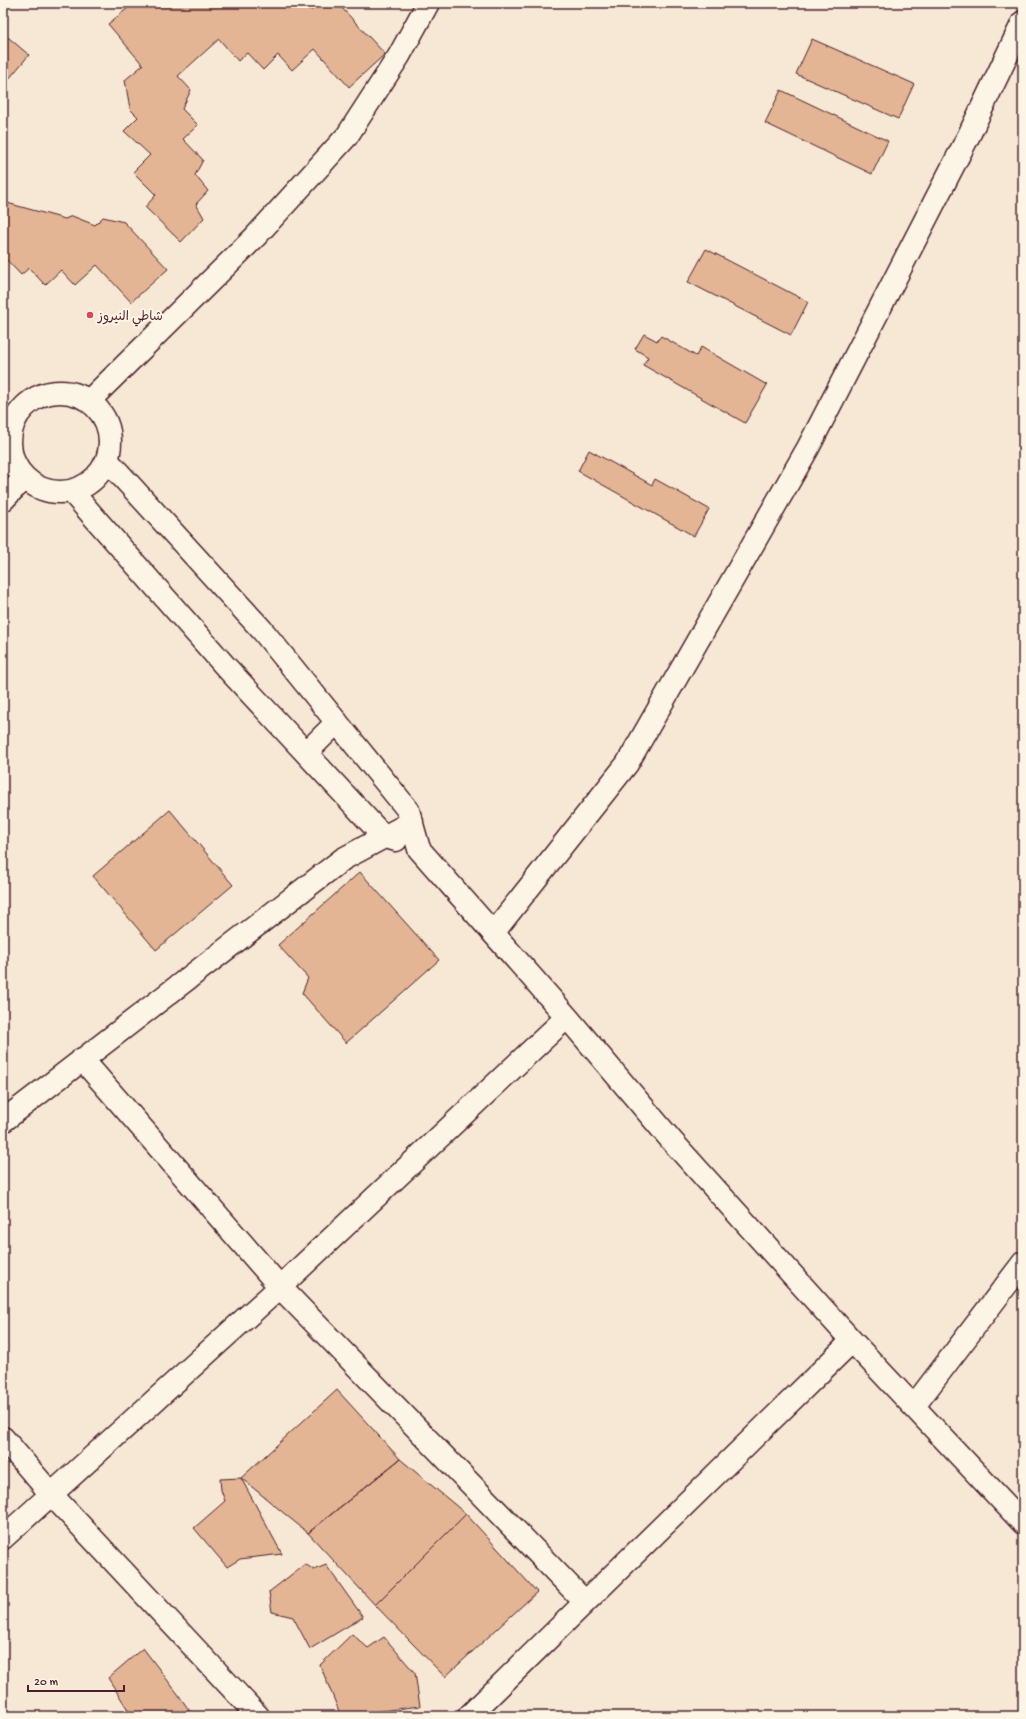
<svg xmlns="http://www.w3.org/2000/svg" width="1026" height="1719" font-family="'Gochi Hand','Playpen Sans Arabic',sans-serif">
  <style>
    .building { fill: #e3b594; stroke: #4a1f2b }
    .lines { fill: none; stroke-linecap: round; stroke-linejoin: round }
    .minor-casing { stroke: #4a1f2b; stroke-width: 25 }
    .minor { stroke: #fcf5e5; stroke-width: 22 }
    .poi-dot { fill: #d1495b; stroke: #fcf5e5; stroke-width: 1.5 }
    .labels { text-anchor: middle; stroke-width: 4; stroke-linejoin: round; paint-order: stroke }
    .poi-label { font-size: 13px; fill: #4a1f2b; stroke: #fcf5e5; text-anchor: start }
  </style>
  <rect width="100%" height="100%" fill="#f7e8d5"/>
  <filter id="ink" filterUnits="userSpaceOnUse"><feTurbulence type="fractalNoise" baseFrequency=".025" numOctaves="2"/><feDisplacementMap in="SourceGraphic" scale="8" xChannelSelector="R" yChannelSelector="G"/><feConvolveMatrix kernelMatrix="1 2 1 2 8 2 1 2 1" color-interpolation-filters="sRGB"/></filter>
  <g filter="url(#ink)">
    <path class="building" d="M134,3H295L312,10L320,3H324L341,7L385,54L349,87L315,49L292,70L278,55L263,70L247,53L238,61L219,39L178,76L191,90L182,109L198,125L183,139L203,160L195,175L208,191L196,204L204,218L181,242L145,207L156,195L133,172L150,155L124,131L138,117L130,109L125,80L143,65L108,24Z
      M3,33L29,55L3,86Z
      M812,39L914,84L898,119L796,74Z
      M781,90L888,141L872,174L765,123Z
      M7,203L65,219L72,216L95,225L103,217L124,222L168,269L131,302L97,265L75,285L61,270L45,285L29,268L21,275L3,256V210Z
      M706,249L808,302L791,335L688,282Z
      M644,334L657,341L661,336L696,356L701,347L767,385L745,423L643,365L648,357L635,349Z
      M589,450L652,485L655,479L709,509L694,536L578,471Z
      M170,810L233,885L156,950L93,876Z
      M360,872L439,960L346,1043L302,993L308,978L278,945Z
      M337,1390L400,1459L308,1533L241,1478Z
      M400,1459L466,1514L375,1605L308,1533Z
      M241,1478L282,1554L240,1559L227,1567L194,1528L225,1501L221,1490L220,1479Z
      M466,1514L537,1592L445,1677L375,1605Z
      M305,1564L314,1570L326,1565L363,1617L310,1649L293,1617L272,1612L269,1592Z
      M352,1634L368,1648L384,1637L415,1673L420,1706L341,1716L320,1665Z
      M143,1648L178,1694L193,1716H132L108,1678Z"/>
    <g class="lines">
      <g class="minor-casing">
        <path id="minor" d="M10 442a50 50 0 1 1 100 0a50 50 0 1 1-100 0Z
          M89,401L255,237L347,136L399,56L428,3
          M107,460L262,630L408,810L419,849L567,1017L672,1141L852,1341L1023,1523
          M71,491L226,667L383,836L396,840
          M3,500L24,478
          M306,753L337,722
          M493,933L627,764L808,448L969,135L1023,22
          M82,1059L280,1287L585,1602
          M3,1121L343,859L412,822
          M914,1406L1023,1263
          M3,1438L51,1494L258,1716
          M3,1538L280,1287L567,1017
          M469,1716L852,1341"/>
      </g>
      <use href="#minor" class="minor"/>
    </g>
  </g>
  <circle class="poi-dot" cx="90" cy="315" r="4"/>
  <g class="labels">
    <g class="poi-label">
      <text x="98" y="320">شاطي النيروز</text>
    </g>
  </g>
  <rect width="1026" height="1719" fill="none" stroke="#fcf5e5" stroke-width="16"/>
  <rect x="8" y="8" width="1010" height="1703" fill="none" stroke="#4a1f2b" stroke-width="1.5" filter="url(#ink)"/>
  <path d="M28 1685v6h96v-6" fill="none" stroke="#4a1f2b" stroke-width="2"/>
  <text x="34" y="1685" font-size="12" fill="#4a1f2b" stroke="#fcf5e5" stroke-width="3" paint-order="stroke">20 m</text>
</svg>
